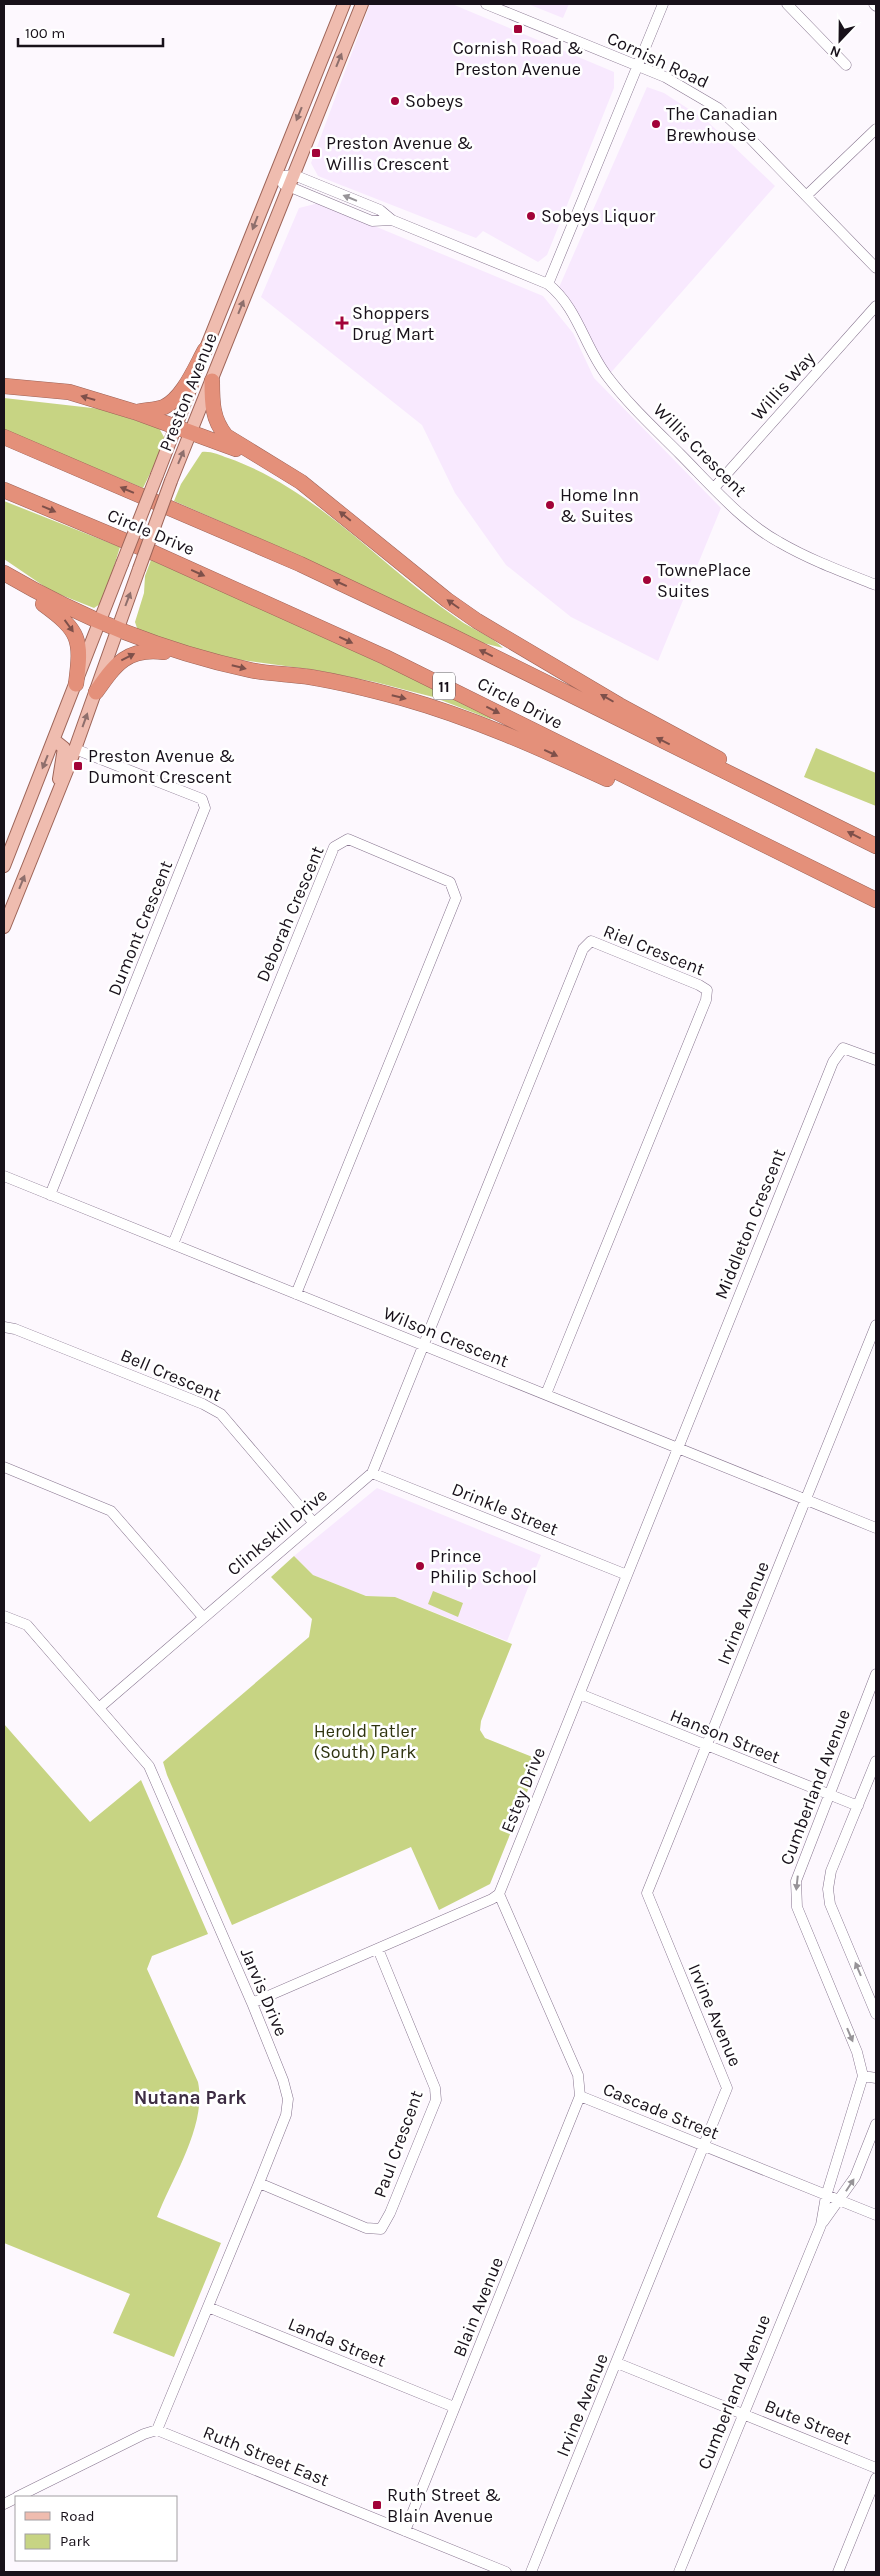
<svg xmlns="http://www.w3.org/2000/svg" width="880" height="2576" font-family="Karla,sans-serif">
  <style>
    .built { fill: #f8e9fe }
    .green { fill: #c7d483 }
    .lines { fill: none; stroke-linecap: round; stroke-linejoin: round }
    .minor-casing { stroke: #87758f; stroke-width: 11 }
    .major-casing { stroke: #9d6458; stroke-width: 14 }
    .highway-casing { stroke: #9d6458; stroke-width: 16 }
    .minor { stroke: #fff; stroke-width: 10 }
    .major { stroke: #efbcaf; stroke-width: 12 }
    .highway { stroke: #e4907a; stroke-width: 15 }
    .major-bridge-casing { stroke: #9d6458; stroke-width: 14; stroke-linecap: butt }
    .major-bridge { stroke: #efbcaf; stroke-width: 12 }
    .oneway { fill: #8e6f6c }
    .oneway2 { fill: #979498 }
    .oneway3 { fill: #7e504a }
    .poi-dot { fill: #a20338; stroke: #fff; stroke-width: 2 }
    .labels { text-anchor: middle; stroke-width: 5; stroke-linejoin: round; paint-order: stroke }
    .shield { fill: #fff; stroke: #5d585f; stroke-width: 1 }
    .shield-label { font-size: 16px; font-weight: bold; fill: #18111a }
    .poi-label { font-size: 18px; fill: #18111a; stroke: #fff; text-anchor: start }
    .street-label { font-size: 18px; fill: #18111a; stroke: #fff }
    .park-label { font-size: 18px; fill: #2f3410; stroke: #fff }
    .neighbourhood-label { font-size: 19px; font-weight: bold; fill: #3d2c43; stroke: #fff }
  </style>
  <rect width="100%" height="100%" fill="#fdf8fe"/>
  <path class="built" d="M370,4H452L614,72V88L547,255L538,262L483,231L476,238L318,176L311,163Z
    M528,4H569L563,18Z
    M647,87L664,93L707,121L775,186L607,377L557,292Z
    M319,203L543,296L573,333L594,378L721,508L658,661L571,617L506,565L455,493L422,425L261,297L299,208Z
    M377,1488L541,1555L507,1641L395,1597L366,1596L313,1575L294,1556Z"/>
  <path class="green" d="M4,398L101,409L159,428L165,439L164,445L143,488L4,430Z
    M202,452C211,451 219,455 228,458C317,489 382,567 458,619C471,629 492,636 503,648L483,643L295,554L174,501L181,484Z
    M4,501L120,547L103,602L94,608L51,591L4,559Z
    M151,560L313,632L496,717L490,719L433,697L375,682L315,670L213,656L138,631L135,622L144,593L145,576Z
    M816,748L876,773V806L804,777Z
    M294,1556L313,1575L366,1596L395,1597L512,1644L481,1721L480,1730L485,1738L540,1760L490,1884L439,1910L411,1847L232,1925L167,1775L163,1762L309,1637L312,1619L271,1577Z
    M433,1591L463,1603L458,1617L428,1604Z
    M4,1724L90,1822L141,1780L208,1934L152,1956L147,1969L198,2082C207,2125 173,2176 157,2217L221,2243L174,2357L113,2333L130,2294L4,2243Z"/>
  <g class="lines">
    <g class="minor-casing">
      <path id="minor" d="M486,4L665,77L718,108L747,135L876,268
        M787,4L846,65
        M874,4L876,6
        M274,177L294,175L380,210L392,220L548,284C578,308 584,346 607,376C628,404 655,429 680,454C709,483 742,522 779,542C810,560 843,572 876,585
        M283,184L372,221L392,220
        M806,196L876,129
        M548,284L663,4
        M714,488L876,306
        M4,1176L876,1528
        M50,1195L205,808L202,799L75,749
        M173,1244L334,847L348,839L450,882L456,898L296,1294
        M4,1327L15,1329L203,1404L221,1414L313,1522
        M4,1467L111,1511L203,1617
        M372,1473L627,1575
        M4,1616L27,1625L149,1766L252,2003L283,2080L288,2099L286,2115L259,2183L157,2430
        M580,1694L858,1806
        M100,1707L372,1473L583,949L591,941L699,985L707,990L706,1000L546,1394
        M876,1761L831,1871L828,1889L830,1904L876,2014
        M252,2003L492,1899L499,1894L833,1062L843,1048L876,1060
        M863,2076L876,2078
        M580,2096L876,2215
        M259,2183L366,2228L381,2229L390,2213L436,2100L435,2088L378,1949
        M823,2222L855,2177L876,2124
        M208,2307L454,2407
        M617,2363L876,2468
        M17,2497L144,2434L157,2430L506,2572
        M4,2504L16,2498
        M405,2531L580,2096L578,2075L499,1894
        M531,2572L727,2088L647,1893L876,1325
        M679,2572L821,2225L826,2196L863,2076L857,2052L797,1907L796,1881L876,1674
        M838,2572L876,2478"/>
    </g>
    <g class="major-casing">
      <path id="major" d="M202,358L344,4
        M157,475L193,382
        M171,481L362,4
        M54,740L64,748L59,779
        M4,866L122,564
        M4,927L70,763L139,569"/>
    </g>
    <g class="highway-casing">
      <path id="highway" d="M212,381C212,402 212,419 226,436L301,482L447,600L477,621L619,705L719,759
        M4,386L69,392L135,412L236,449
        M137,412C146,410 156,410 164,407C183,398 195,368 205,350
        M4,437L300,564L450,635L876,846
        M4,490L154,553L385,657L876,900
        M4,573C81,618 162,651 250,670C269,674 290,674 310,677C340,682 373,690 402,698C473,718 540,748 607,779
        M43,604C80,631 82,639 76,684
        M96,692C115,665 127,647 164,652"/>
    </g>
    <use href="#minor" class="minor"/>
    <use href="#major" class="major"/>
    <use href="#highway" class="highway"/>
    <g class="major-bridge-casing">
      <path id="major-bridge" d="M122,564L157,475
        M139,569L171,481"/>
    </g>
    <use href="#major-bridge" class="major-bridge"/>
  </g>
  <defs><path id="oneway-solid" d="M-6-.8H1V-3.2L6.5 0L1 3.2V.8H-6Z" transform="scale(1.25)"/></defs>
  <g class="oneway">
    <use href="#oneway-solid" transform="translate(339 60) rotate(-68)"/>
    <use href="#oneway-solid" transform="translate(299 114) rotate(112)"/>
    <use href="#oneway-solid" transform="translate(255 223) rotate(111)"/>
    <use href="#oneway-solid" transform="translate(241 307) rotate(-68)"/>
    <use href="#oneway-solid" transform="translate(181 457) rotate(-67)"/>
    <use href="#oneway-solid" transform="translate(128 599) rotate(-69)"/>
    <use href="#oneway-solid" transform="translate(85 720) rotate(-70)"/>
    <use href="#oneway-solid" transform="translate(45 762) rotate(112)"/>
    <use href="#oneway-solid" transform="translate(22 882) rotate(-68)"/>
  </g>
  <g class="oneway2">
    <use href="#oneway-solid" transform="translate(350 198) rotate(-158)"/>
    <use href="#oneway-solid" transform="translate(797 1883) rotate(96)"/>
    <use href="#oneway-solid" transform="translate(858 1969) rotate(-113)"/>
    <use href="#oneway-solid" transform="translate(850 2035) rotate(67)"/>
    <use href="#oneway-solid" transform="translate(850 2185) rotate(-57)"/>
  </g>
  <g class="oneway3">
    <use href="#oneway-solid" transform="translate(88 398) rotate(-164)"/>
    <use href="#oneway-solid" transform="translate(127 490) rotate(-157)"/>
    <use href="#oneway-solid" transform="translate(49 509) rotate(23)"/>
    <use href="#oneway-solid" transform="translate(345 516) rotate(-141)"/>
    <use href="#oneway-solid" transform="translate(198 573) rotate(24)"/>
    <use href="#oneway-solid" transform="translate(340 583) rotate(-155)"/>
    <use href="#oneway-solid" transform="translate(453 604) rotate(-145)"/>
    <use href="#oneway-solid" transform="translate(69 626) rotate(54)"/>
    <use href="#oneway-solid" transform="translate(346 640) rotate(25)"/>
    <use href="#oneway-solid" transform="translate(486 653) rotate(-154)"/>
    <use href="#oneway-solid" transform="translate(128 657) rotate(-27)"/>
    <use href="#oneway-solid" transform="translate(239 667) rotate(14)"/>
    <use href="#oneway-solid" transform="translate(399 697) rotate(14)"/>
    <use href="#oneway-solid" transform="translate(607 698) rotate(-150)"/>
    <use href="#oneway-solid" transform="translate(493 710) rotate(27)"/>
    <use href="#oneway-solid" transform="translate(663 741) rotate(-153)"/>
    <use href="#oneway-solid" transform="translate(551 753) rotate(25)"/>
    <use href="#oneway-solid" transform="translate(854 835) rotate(-153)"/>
  </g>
  <g class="poi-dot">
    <rect x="513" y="24" width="10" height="10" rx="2.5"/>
    <circle cx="395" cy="101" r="5"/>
    <circle cx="656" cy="124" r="5"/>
    <rect x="311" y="148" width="10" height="10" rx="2.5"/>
    <circle cx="531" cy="216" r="5"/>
    <path d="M339.5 315.5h5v5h5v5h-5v5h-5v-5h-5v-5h5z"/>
    <circle cx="550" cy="505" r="5"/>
    <circle cx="647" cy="580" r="5"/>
    <rect x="73" y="761" width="10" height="10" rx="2.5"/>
    <circle cx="420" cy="1566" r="5"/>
    <rect x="372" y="2500" width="10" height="10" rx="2.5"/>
  </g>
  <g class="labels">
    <rect class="shield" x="433" y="672.5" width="22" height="27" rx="4"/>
    <g class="shield-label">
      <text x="444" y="692">11</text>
    </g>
    <g class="poi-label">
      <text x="518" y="54" text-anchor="middle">Cornish Road &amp;<tspan x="518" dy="21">Preston Avenue</tspan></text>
      <text x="405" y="107">Sobeys</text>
      <text x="666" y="120">The Canadian<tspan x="666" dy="21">Brewhouse</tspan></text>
      <text x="326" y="149">Preston Avenue &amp;<tspan x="326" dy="21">Willis Crescent</tspan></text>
      <text x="541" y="222">Sobeys Liquor</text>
      <text x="352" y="319">Shoppers<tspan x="352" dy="21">Drug Mart</tspan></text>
      <text x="560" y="501">Home Inn<tspan x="560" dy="21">&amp; Suites</tspan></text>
      <text x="657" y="576">TownePlace<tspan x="657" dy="21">Suites</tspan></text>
      <text x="88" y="762">Preston Avenue &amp;<tspan x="88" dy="21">Dumont Crescent</tspan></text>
      <text x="430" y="1562">Prince<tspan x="430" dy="21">Philip School</tspan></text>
      <text x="387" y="2501">Ruth Street &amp;<tspan x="387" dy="21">Blain Avenue</tspan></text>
    </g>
    <g class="street-label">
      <text transform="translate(658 60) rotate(25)" y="6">Cornish Road</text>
      <text transform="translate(783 386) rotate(-48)" y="6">Willis Way</text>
      <text transform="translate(188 392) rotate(-68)" y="6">Preston Avenue</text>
      <text transform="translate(700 450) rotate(45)" y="6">Willis Crescent</text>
      <text transform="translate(151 532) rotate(23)" y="6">Circle Drive</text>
      <text transform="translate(520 703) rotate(27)" y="6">Circle Drive</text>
      <text transform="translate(290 914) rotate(-67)" y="6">Deborah Crescent</text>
      <text transform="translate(140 928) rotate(-68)" y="6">Dumont Crescent</text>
      <text transform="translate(654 950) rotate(22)" y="6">Riel Crescent</text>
      <text transform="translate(750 1224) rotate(-68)" y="6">Middleton Crescent</text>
      <text transform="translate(446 1337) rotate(22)" y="6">Wilson Crescent</text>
      <text transform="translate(171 1375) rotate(23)" y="6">Bell Crescent</text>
      <text transform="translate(505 1509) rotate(22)" y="6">Drinkle Street</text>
      <text transform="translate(277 1532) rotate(-40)" y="6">Clinkskill Drive</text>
      <text transform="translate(743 1613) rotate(-68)" y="6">Irvine Avenue</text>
      <text transform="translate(725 1736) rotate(22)" y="6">Hanson Street</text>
      <text transform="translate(815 1787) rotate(-69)" y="6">Cumberland Avenue</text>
      <text transform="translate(523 1790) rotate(-68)" y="6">Estey Drive</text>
      <text transform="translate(264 1992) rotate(67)" y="6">Jarvis Drive</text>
      <text transform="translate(715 2015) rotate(67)" y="6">Irvine Avenue</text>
      <text transform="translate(661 2111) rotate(22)" y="6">Cascade Street</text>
      <text transform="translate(398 2144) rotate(-70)" y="6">Paul Crescent</text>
      <text transform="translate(478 2307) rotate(-68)" y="6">Blain Avenue</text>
      <text transform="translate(337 2342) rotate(22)" y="6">Landa Street</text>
      <text transform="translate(734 2392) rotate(-68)" y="6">Cumberland Avenue</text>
      <text transform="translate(582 2405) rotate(-68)" y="6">Irvine Avenue</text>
      <text transform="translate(808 2422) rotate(22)" y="6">Bute Street</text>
      <text transform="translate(266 2456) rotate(22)" y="6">Ruth Street East</text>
    </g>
    <g class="park-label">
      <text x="365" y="1737">Herold Tatler<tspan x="365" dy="21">(South) Park</tspan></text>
    </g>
    <g class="neighbourhood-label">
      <text x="190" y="2104">Nutana Park</text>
    </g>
  </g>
  <rect width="880" height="2576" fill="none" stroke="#18111a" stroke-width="10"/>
  <rect x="15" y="2496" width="162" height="65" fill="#ffffff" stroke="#a3a0a3"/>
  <rect x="25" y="2512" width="25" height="8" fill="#efbcaf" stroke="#a3a0a3"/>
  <text x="60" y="2521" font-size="15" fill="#18111a">Road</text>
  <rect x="25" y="2534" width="25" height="15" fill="#c7d483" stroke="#a3a0a3"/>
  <text x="60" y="2546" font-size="15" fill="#18111a">Park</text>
  <g transform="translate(840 40) rotate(202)" stroke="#ffffff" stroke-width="4" paint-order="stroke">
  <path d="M0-4L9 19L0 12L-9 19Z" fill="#18111a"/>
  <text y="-8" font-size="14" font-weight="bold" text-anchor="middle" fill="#18111a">N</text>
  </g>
  <path d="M18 38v8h145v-8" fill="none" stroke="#18111a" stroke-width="2.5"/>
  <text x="25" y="38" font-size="15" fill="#18111a" stroke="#ffffff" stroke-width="4" paint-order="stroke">100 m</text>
</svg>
